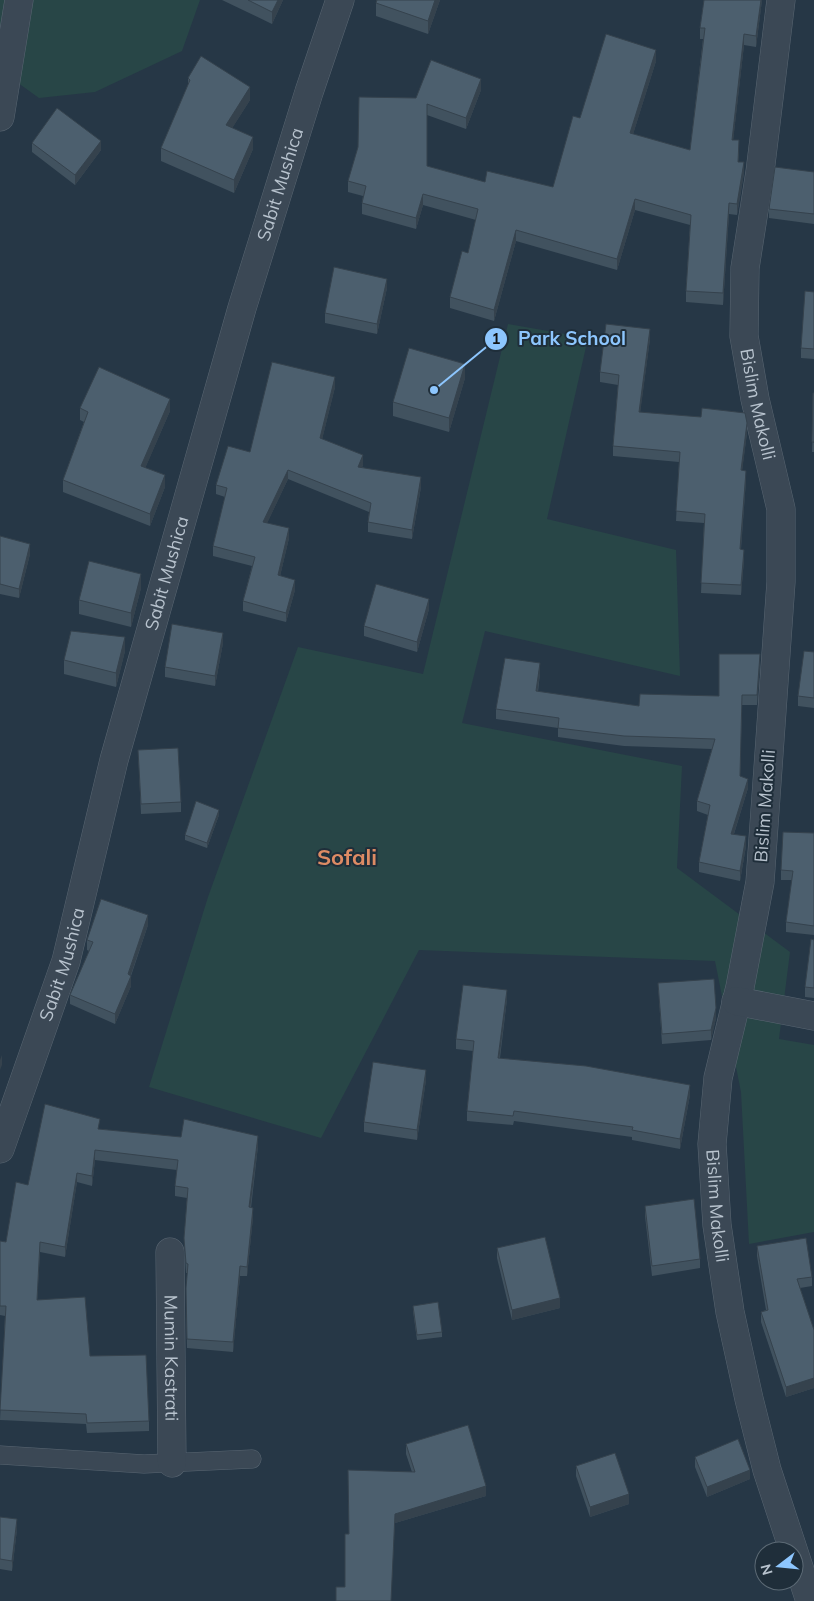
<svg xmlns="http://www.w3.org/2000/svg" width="814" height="1601" font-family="Mulish,sans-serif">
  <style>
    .green { fill: #284647 }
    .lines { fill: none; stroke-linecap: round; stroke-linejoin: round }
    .service-casing { stroke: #596672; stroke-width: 19 }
    .minor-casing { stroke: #596672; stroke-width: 29 }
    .service { stroke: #3b4855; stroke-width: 18 }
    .minor { stroke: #3b4855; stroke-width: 28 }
    .wall { fill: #41525f }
    .shaded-wall { fill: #35424d }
    .building { fill: #4c5f6e; stroke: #35424d }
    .labels { text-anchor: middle; stroke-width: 4; stroke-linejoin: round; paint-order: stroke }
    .street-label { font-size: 18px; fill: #b8c3ce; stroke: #1f2e3a }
    .district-label { font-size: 22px; font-weight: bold; fill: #dd8b64; stroke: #1f2e3a }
    .leader { fill: none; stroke: #8dc6fe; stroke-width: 2 }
    .callout-dot { fill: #8dc6fe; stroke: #1f2e3a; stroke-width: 2 }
    .mark-label { font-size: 15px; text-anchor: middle; font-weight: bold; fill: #111 }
    .callout-label { font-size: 19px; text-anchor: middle; font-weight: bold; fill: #8dc6fe; stroke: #1f2e3a; stroke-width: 4; stroke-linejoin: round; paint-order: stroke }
  </style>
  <rect width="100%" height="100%" fill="#263746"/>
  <path class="green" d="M0,0H200L182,51L95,92L39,98L0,70Z
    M508,324L588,338L547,519L676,550L680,676L485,631L462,723L682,766L677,868L790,952L779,1039L814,1045V1232L749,1244L741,1092L715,961L419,950L321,1138L149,1087L208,897L298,647L423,674Z"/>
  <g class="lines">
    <g class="service-casing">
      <path id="service" d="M0,1455L144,1464L252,1459"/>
    </g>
    <g class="minor-casing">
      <g id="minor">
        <path id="s1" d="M781,0L760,172L745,268L744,336L755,399L781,509V582L760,882L740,987L718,1078L712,1144L717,1225L730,1312L749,1399L767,1470L810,1601"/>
        <path d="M0,117L19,0"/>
        <path d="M736,1001L814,1016"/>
        <path id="s2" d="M0,1149L66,961L114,760L242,308L309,92L340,0"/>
        <path id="s3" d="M170,1252L172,1463"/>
      </g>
    </g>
    <use href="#service" class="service"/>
    <use href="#minor" class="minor"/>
  </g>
  <path class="wall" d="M222,0H283L272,24Z
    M377,0H440L428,34L376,16V3Z
    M704,0H762L756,47L744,45L733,140L739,151L738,162L744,173L737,215L729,214L723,305L686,302V291L690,225L635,210L617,270L516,241L494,321L450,308V297L468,253L476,220L423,205L416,229L362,214V203L363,196L348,192V181L416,98L481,90L466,129L427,115V166L485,182L553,187L580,118L656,61L633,134L690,150L703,39H700V28Z
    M188,78L250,100L232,128L253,149L234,193L161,161V148L188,85Z
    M32,143L101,150L75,185L32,152Z
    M814,172V224L769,218V209Z
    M387,288L377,334L325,323V313Z
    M814,292V359L801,358V348Z
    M650,339L640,412L747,433L742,470L746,480L741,549L744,559L741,595L701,593L704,523L676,521L679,462L613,456V446L618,385L600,382V372Z
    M465,378L449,432L393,416V402Z
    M335,387L322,439L363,465L362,467L421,487L412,539L368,532V522L369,512L288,479L267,523L289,538L280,576L295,590L286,622L243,611V601L252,566L213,556V546L225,497L216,494V485L250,452Z
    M814,393V453V452H812Z
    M80,408L170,411L145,468L165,487L150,526L63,492V480L84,422L80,420Z
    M0,536L30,554L19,598L0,594Z
    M141,588L131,627L79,614V600Z
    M429,609L417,652L364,636V626Z
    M223,643L215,686L165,677V667Z
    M125,651L116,687L64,674V660Z
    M814,652V708L798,706V696Z
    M760,664L757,705H742L740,777L748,788L734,834L746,846L740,881L699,872V862L708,815L697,811V801L712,749L624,746L558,737V728L496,719V709L540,673L538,692L639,706L719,696Z
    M138,750L181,802V812L141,814Z
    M219,815L207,848L185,840V835Z
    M814,833V935L786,932V922L792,880H781V870Z
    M148,925L131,976V986L115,1024L70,1004V995L89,951L87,950V940Z
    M814,940V998L805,997V987Z
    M658,983L716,1018L711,1040L662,1044Z
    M507,999L500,1058L690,1095L680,1149L632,1140V1137L514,1121L513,1125L467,1121V1111L473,1051L456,1049V1039Z
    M426,1080L417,1140L364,1132V1122Z
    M99,1129L258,1146L251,1208L253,1217L247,1276H240L233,1352L187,1348L186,1288L188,1273H186L184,1238L187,1198L175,1196V1186L177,1170L95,1160L92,1186L77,1182L65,1257L40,1252L37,1300L90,1356L149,1421V1431L87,1433L86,1424L0,1420L5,1316L0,1315V1241L6,1242L28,1185Z
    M645,1206L700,1259V1268L652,1276L645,1216Z
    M757,1246L812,1277V1286L800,1288L814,1330V1388L786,1397L761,1322V1312L766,1310L757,1256Z
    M497,1248L560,1308L512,1320L497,1258Z
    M413,1306L442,1332V1337L417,1340L413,1311Z
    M406,1444L486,1496L395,1523L345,1587L348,1534L412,1472L406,1454Z
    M695,1457L750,1479L707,1497L695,1467Z
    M576,1466L629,1504L590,1517L576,1476Z
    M0,1517L17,1529L12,1571L0,1569Z"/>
  <path class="shaded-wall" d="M278,0H283L272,24V12Z
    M435,0H440L428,34V21Z
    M761,0H762L756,47V36Z
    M744,34V45L732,151V140Z
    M656,50V61L630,144V133Z
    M481,79V90L466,129V118Z
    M250,87V100L226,138V125Z
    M253,137V149L234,193V180Z
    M101,141V150L75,185V175Z
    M744,162V173L737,215V204Z
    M423,194V205L416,229V218Z
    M635,199V210L617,270V259Z
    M729,203V214L723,305V293Z
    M516,230V241L494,321V310Z
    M387,279V288L377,334V324Z
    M650,329V339L639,422V412Z
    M465,364V378L449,432V418Z
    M335,377V387L320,448V438Z
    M170,399V411L141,478V466Z
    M747,423V433L741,480V470Z
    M363,455V465L358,477V467Z
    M288,470V479L263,532V522Z
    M746,471V480L740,559V549Z
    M165,475V487L150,526V514Z
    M421,477V487L412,539V530Z
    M289,528V538L278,585V575Z
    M30,544V554L19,598V589Z
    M744,550V559L741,595V585Z
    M141,574V588L131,627V613Z
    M295,580V590L286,622V613Z
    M429,599V609L417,652V642Z
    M223,633V643L215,686V676Z
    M125,637V651L116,687V673Z
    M760,654V664L757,705V695Z
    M540,663V673L536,701V691Z
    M748,779V788L731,843V834Z
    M219,810V815L207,848V843Z
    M746,836V846L740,881V871Z
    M148,915V925L128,983L131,976V986L115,1024V1014Z
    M507,990V999L498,1068V1058Z
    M716,1008V1018L711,1040V1030Z
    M2,1055V1065L0,1070V1060Z
    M426,1070V1080L417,1140V1130Z
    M690,1085V1095L680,1149V1139Z
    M258,1136V1146L249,1217V1207Z
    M95,1150V1160L92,1186V1176Z
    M77,1173V1182L65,1257V1247Z
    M253,1208V1217L247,1276V1267Z
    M240,1266V1276L233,1352V1342Z
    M560,1298V1308L512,1320V1310Z
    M814,1378V1388L786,1397V1387Z
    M750,1470V1479L707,1497V1487Z
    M486,1486V1496L395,1523L391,1601L395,1514Z
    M629,1494V1504L590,1517V1507Z
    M17,1519V1529L12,1571V1561Z"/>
  <path class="building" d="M248,0H278L272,12Z
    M377,0H435L428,21L376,3Z
    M704,0H761L756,36L744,34L732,140H739L738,162H744L737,204L729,203L723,293L686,291L691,215L635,199L617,259L516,230L494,310L450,297L462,251L468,253L478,209L423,194L416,218L362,203L366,186L348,181L358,147L359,97L416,98L431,60L481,79L466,118L427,104V166L485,182L487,171L553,187L573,116L580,118L606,34L656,50L630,133L690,150L705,28H700Z
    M201,56L250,87L226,125L253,137L234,180L161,148L190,80L188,78Z
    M57,108L101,141L75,175L32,143Z
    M775,167L814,172V214L769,209Z
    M334,267L387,279L377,324L325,313Z
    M805,291L814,292V349L801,348Z
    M606,324L650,329L639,412L701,417L702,408L745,413L747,423L741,470L746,471L740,549L744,550L741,585L701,583L705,514L676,511L680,452L613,446L619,375L600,372Z
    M409,348L465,364L449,418L393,402Z
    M272,362L335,377L320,438L363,455L358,467L421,477L412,530L368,522L371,503L288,470L263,522L289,528L278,575L295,580L286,613L243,601L255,557L213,546L227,488L216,485L228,446L250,452Z
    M99,367L170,399L141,466L165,475L150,514L63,480L88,412L80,408Z
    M813,393H814V443V442H812Z
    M0,536L30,544L19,589L0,584Z
    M89,561L141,574L131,613L79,600Z
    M376,584L429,599L417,642L364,626Z
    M172,624L223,633L215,676L165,667Z
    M71,631L125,637L116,673L64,660Z
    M804,651L814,652V698L798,696Z
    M719,654H760L757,695H742L740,776L748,779L731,834L746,836L740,871L699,862L710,805L697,801L715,739L624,736L558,728L559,718L496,709L505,658L540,663L536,691L639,706L640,694L719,696Z
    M178,748L181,802L141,804L138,750Z
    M196,801L219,810L207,843L185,835Z
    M783,832L814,833V926L786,922L793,871L781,870Z
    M101,899L148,915L128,974L131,976L115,1014L70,995L93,942L87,940Z
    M811,939L814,940V988L805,987Z
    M714,979L716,1008L711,1030L662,1034L658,983Z
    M463,985L507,990L498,1058L586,1066L690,1085L680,1139L632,1130L633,1127L514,1111L513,1116L467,1111L474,1041L456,1039Z
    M373,1062L426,1070L417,1130L364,1122Z
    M45,1104L100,1119L98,1129L181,1137L184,1119L258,1136L249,1207L253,1208L247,1267L240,1266L233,1342L187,1339L186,1288L188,1264L186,1263L184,1238L188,1188L175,1186L178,1160L95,1150L92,1176L77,1173L65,1247L40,1242L37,1300L85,1297L90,1356L146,1355L149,1421L87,1423L86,1414L0,1410L6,1306H0V1241L6,1242L16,1182L28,1185Z
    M694,1199L700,1259L652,1266L645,1206Z
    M545,1237L560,1298L512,1310L497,1248Z
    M806,1238L812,1277L797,1279L814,1330V1378L786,1387L761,1312L768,1310L757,1246Z
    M438,1302L442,1332L417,1335L413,1306Z
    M468,1425L486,1486L395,1514L391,1601H336V1587H345V1534H349L348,1470L415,1472L406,1444Z
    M738,1439L750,1470L707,1487L695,1457Z
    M615,1453L629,1494L590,1507L576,1466Z
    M0,1517L17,1519L12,1561L0,1559Z"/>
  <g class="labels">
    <g class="street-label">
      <text dy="6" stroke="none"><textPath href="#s2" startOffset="1005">Sabit Mushica</textPath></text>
      <text dy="6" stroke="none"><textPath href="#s1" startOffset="408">Bislim Makolli</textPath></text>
      <text dy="6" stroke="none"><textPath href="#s2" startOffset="600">Sabit Mushica</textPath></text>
      <text transform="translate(765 806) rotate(-86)" y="6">Bislim Makolli</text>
      <text dy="6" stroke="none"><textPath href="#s2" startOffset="195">Sabit Mushica</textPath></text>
      <text dy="6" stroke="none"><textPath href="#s1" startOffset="1218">Bislim Makolli</textPath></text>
      <text dy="6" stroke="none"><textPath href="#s3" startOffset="106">Mumin Kastrati</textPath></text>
    </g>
    <g class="district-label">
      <text x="347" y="865">Sofali</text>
    </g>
  </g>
  <path class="leader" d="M434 390L496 339"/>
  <g class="callout-dot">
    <circle cx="434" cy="390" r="5"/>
    <circle cx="496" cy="339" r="12"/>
  </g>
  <g class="mark-label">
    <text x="496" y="344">1</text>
  </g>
  <g class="callout-label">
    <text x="572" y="345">Park School</text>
  </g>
  <g transform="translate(779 1566) rotate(254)"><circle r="24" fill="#1f2e3a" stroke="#5c6a75"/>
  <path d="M0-4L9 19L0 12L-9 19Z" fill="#8dc6fe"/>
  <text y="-8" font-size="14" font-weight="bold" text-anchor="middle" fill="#b8c3ce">N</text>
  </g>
</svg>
